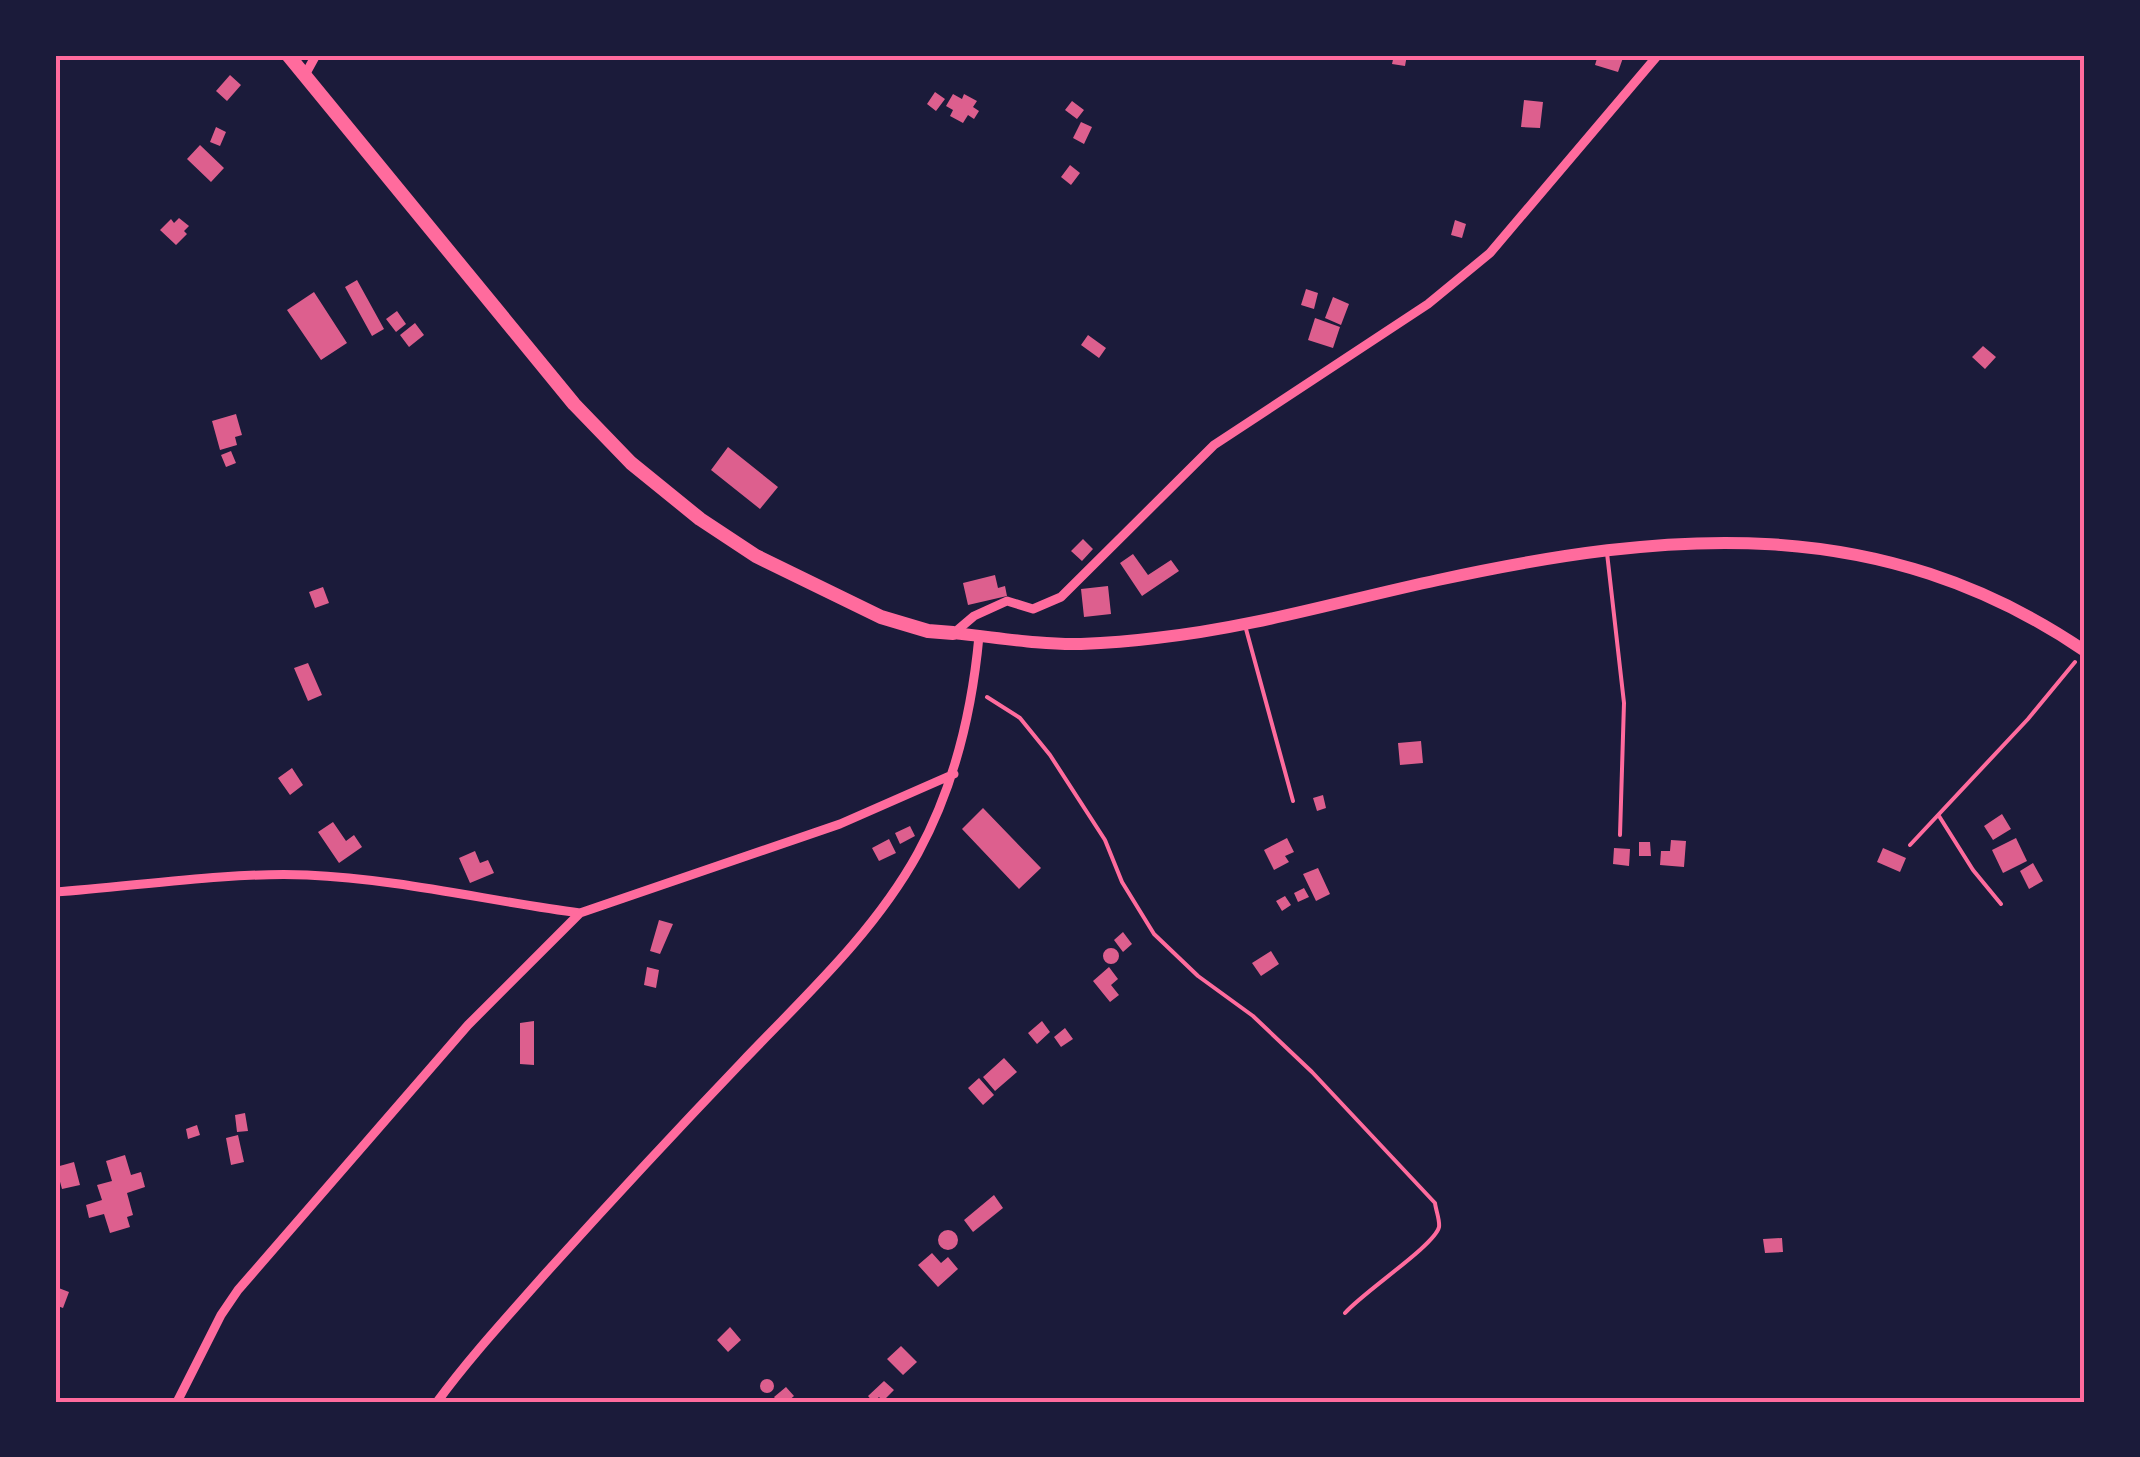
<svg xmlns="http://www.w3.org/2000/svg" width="2140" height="1457" font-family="'PT Sans',sans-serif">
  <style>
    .building { fill: #dd5f8e }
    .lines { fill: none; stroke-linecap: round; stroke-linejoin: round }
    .path { stroke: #ff6b9d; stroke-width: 4 }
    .service { stroke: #ff6b9d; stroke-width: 4 }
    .minor { stroke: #ff6b9d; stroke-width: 9 }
    .secondary { stroke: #ff6b9d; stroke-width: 12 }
    .primary { stroke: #ff6b9d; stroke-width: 14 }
    .neatline { fill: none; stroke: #ff6b9d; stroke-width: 4 }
  </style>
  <rect width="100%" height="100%" fill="#1b1b3a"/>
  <path class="building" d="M1394,55H1407L1405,66L1392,64Z
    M1598,55H1624L1618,72L1595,65Z
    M230,75L241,85L227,101L216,91Z
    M935,92L945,99L936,111L927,104Z
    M953,94L962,99L964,94L977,101L973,107L979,111L974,119L968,115L963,123L950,116L953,110L946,106Z
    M1524,100L1543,102L1540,128L1521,127Z
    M1072,101L1084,110L1077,119L1065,110Z
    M1081,122L1092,127L1084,144L1073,138Z
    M216,127L226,132L220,146L210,142Z
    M200,145L224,168L211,182L187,159Z
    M1070,165L1080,173L1071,185L1061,177Z
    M179,218L189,226L184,231L187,234L176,245L160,230L171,219L174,223Z
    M1455,220L1466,224L1462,238L1451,235Z
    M357,280L384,329L372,336L345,287Z
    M1306,289L1318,293L1314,309L1301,305Z
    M314,292L347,343L321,360L287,310Z
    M1333,297L1349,304L1341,325L1325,318Z
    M397,311L406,324L396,332L386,319Z
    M1315,318L1340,327L1333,348L1308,340Z
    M415,323L424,335L409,347L400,335Z
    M1088,335L1106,348L1099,358L1081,345Z
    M1983,346L1996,357L1985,369L1972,357Z
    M236,414L242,435L235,437L237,445L220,450L212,421Z
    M728,447L778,487L760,509L711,470Z
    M231,451L236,463L226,467L221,455Z
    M1083,539L1093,549L1082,561L1071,551Z
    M1133,554L1148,575L1171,560L1179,571L1142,596L1120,563Z
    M995,575L998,588L1005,586L1007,596L968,605L963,583Z
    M1108,586L1111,614L1084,617L1081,589Z
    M323,587L329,603L315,608L309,592Z
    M308,663L322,695L308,701L294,668Z
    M1421,741L1423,763L1400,765L1398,743Z
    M292,768L303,785L290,795L278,778Z
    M1323,795L1326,808L1317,811L1313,798Z
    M983,808L1041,868L1019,889L962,829Z
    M2002,814L2011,829L1993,840L1984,826Z
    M333,822L346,841L354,835L362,847L339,863L318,832Z
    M910,826L915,836L900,844L895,833Z
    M1287,838L1294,852L1285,856L1289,862L1274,870L1264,850Z
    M2016,838L2027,861L2003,873L1992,850Z
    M889,839L896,853L879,861L872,848Z
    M1671,840L1686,841L1684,867L1660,865L1661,851H1670Z
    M1639,842H1650L1651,856H1639Z
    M1614,848L1630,849L1629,866L1613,864Z
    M1883,848L1906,858L1900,872L1877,862Z
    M475,851L480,863L488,860L494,873L470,883L459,858Z
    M2033,863L2043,881L2029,889L2020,871Z
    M1318,868L1330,894L1316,901L1303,874Z
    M1304,888L1309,897L1298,902L1294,893Z
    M1285,896L1291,905L1282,911L1276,901Z
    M659,920L673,924L660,954L650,951Z
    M1123,932L1132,944L1123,952L1114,940Z
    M1103 956a8 8 0 1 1 16 0a8 8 0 1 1-16 0Z
    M1271,951L1279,964L1261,976L1252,963Z
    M647,967L659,970L656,988L644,985Z
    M1109,967L1118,979L1111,985L1119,995L1110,1002L1093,981Z
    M534,1021V1065L520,1064V1023Z
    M1042,1021L1050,1032L1037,1044L1028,1033Z
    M1065,1028L1073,1039L1061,1047L1054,1037Z
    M1004,1058L1017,1072L995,1091L983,1077Z
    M979,1078L994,1095L983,1105L968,1088Z
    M245,1113L248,1131L237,1132L235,1115Z
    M197,1125L200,1135L188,1139L186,1129Z
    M238,1135L244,1162L231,1165L226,1138Z
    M125,1155L131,1175L141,1172L145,1187L127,1193L133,1215L127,1217L130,1227L110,1233L104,1214L89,1218L86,1205L102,1200L97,1185L112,1181L106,1161Z
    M74,1162L80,1185L62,1189L56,1167Z
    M994,1195L1003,1208L973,1232L964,1220Z
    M938 1240a10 10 0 1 1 20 0a10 10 0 1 1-20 0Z
    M1782,1238L1783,1252L1765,1253L1763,1239Z
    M932,1253L941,1263L948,1257L958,1269L938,1287L918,1265Z
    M56,1287L69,1292L63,1308L55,1305Z
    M730,1327L741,1340L728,1352L717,1340Z
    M901,1346L917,1362L903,1375L887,1359Z
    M760 1386a7 7 0 1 1 14 0a7 7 0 1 1-14 0Z
    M884,1381L894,1390L883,1401L879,1397L873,1402L868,1396Z
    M786,1387L794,1396L787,1402H778L774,1397Z"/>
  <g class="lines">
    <path class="path" d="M987,697L1020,718L1050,755L1105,840L1122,882L1154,934L1198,976L1253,1016L1312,1072L1435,1203C1436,1211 1440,1220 1439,1227C1435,1245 1363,1292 1345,1313
      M1939,816L1973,870L2001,904
      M1910,845L2028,719L2075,662"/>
    <path class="service" d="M1607,553L1624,703L1620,835
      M1246,629L1293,801"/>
    <path class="minor" d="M305,75L316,55
      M954,633L974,616L1007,601L1033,609L1061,597L1214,445L1428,304L1490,253L1658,55
      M55,892C138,886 224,872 307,875C399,879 489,901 580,913
      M177,1402L221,1315L238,1290L468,1025L580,913L840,824L954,774
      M437,1402C470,1357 508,1316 545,1274C610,1202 675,1132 742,1062C804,997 874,933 918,853C955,785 972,712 979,636"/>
    <path class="secondary" d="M953,633C995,637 1039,645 1081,644C1106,643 1132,641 1156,638C1251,628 1344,600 1438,580C1669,530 1879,511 2085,651"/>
    <path class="primary" d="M288,55L574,404L631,463L700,519L756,556L881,617L928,631L953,633"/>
  </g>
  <rect width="2140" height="1457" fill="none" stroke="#1b1b3a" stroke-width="115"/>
  <rect x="58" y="58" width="2024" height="1342" class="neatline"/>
</svg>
